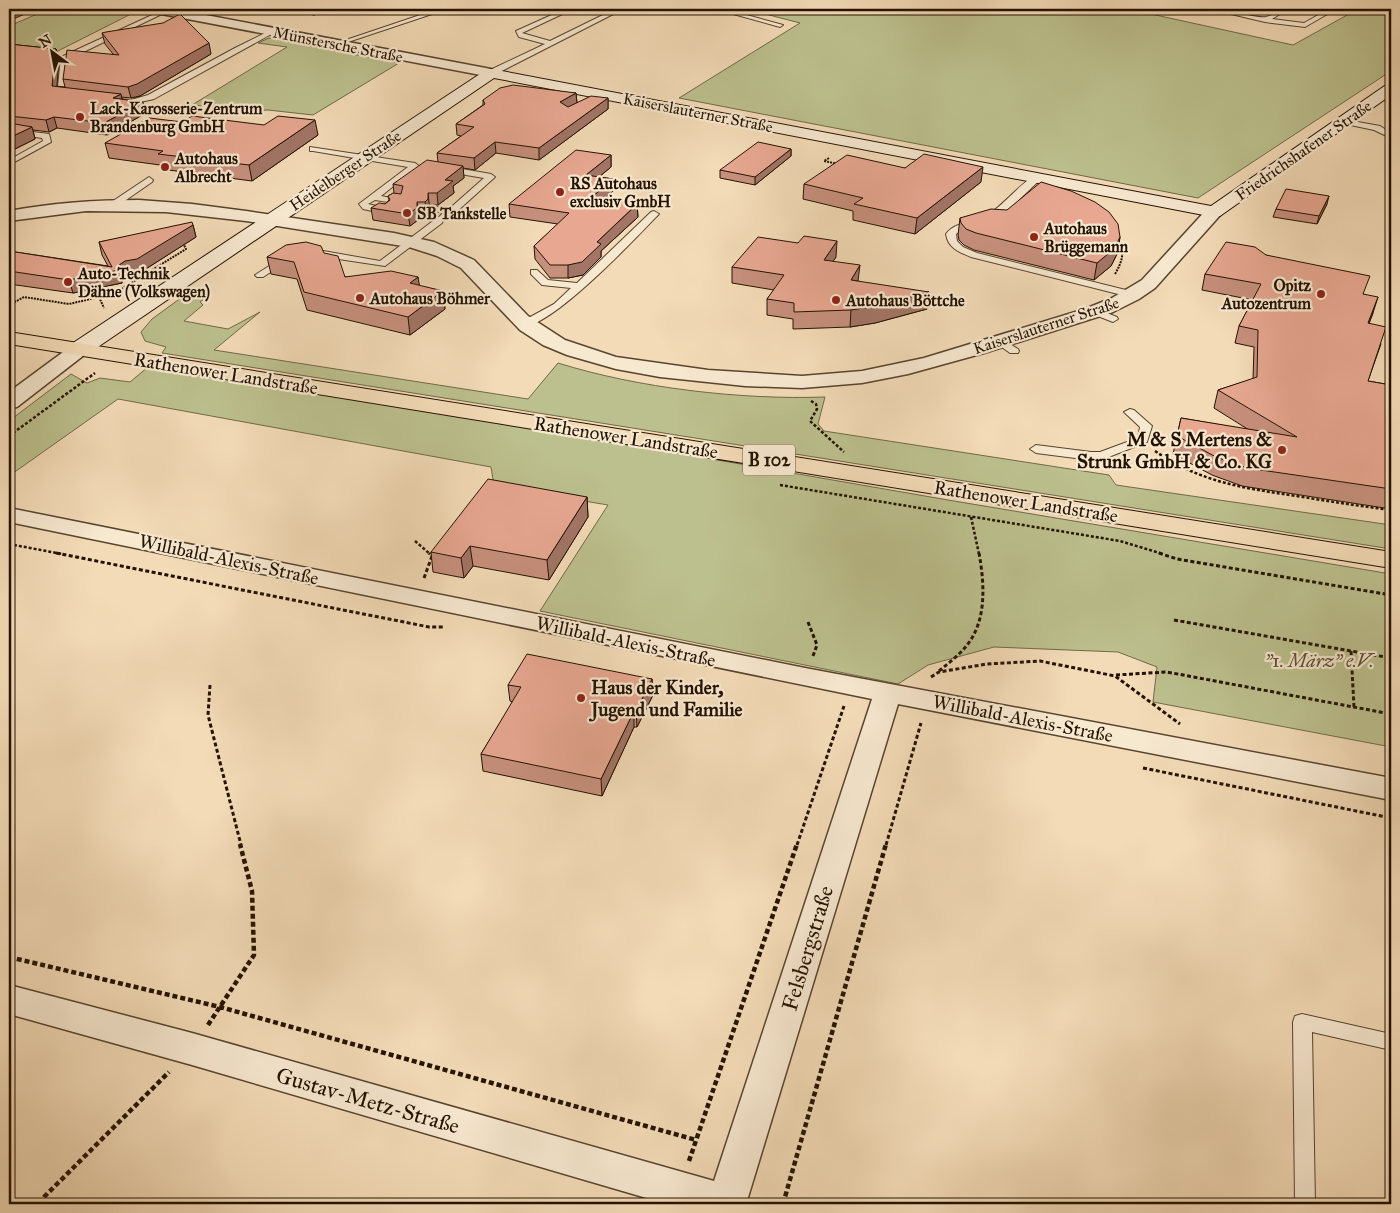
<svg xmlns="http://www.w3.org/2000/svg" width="1400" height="1213" font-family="'IM FELL Great Primer',serif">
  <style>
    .green { fill: #bcc08e; stroke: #706948 }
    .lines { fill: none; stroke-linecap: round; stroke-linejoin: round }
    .lane-casing { stroke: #58442e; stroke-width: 2 }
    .street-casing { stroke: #58442e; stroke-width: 3 }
    .secondary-casing { stroke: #241201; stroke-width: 2 }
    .primary-casing { stroke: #241201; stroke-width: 2 }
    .path-far3 { stroke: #241201; stroke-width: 2; stroke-dasharray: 2 1; stroke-linecap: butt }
    .path-far2 { stroke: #241201; stroke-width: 2.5; stroke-dasharray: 3 2; stroke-linecap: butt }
    .path-far1 { stroke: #241201; stroke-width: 3; stroke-dasharray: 4 2.5; stroke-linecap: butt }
    .path { stroke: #241201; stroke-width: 4.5; stroke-dasharray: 5 3; stroke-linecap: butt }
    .lane { fill: #f7e8d0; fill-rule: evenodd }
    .street { fill: #f7e8d0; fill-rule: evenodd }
    .secondary { fill: #f7e8d0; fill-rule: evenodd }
    .primary { fill: #f3dbb7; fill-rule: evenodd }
    .wall { fill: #c7907d; stroke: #241201 }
    .shaded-wall { fill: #a27566; stroke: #241201 }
    .building { fill: #e7a791; stroke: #241201 }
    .poi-dot { fill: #8f2418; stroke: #f7e8d0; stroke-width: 2 }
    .labels { text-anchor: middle; stroke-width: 4.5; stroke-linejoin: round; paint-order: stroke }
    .far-street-label { font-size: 16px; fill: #241201; stroke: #f7e8d0 }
    .far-poi-label { font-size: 16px; font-weight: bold; fill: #241201; stroke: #f7e8d0; text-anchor: start }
    .shield { fill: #f7e8d0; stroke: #63523f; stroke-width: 1 }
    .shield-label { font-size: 18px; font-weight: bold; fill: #241201 }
    .street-label { font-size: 19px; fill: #241201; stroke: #f7e8d0 }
    .poi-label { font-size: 19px; font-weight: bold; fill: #241201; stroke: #f7e8d0; text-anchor: end }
    .park-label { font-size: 19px; font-style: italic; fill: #594f32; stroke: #f7e8d0 }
    .near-street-label { font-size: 22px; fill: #241201; stroke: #f7e8d0 }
  </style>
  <rect width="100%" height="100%" fill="#f3dbb7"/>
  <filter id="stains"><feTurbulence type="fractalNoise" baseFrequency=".004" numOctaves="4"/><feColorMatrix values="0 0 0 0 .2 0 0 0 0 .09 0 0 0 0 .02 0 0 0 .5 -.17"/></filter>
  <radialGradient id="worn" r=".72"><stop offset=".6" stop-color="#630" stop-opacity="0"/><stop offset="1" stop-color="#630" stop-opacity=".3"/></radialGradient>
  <path class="green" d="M49,9H120L135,12L46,57L9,53V26Z
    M746,9H1128L1293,45L1358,9H1391V71L1198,198L679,98L800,23Z
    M269,38L399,63L313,115L268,110L248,111L192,105L287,47L258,43Z
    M189,292L208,296L200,302L203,305L184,321L228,329L260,312L214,350L528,399L558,363C638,388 741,400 825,397L818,424L824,431L1109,475L1116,485L1391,525V549L162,353L166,347L145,341L141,332L152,319Z
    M148,367L521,426L948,500L1391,574V747L1153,702L1157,667L1118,652L994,647L928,665L898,684L540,611L608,505L494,486L491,467L118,399L9,476V421L71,374L87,383L100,378L130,382Z"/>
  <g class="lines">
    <g class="lane-casing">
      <path id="lane" d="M438,9H447L339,45L334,44Z
        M565,9H573L522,33L550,41L615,9H623L494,75H488V71L545,44L519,37L516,31Z
        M715,9H725L783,25L780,27Z
        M1210,9C1223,9 1259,19 1266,17C1275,15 1278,9 1288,9L1272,19L1304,23L1329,9H1336L1305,27L1265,22Z
        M163,10L168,11L67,60L64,92L73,95L69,97L57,96L61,57Z
        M273,29L276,31L275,32L154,99L131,104L118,103L114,101L118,99L131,100L148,95L235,48Z
        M1341,119L1380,126L1391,133V138L1374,130L1341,123Z
        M9,129L49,134L51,142L9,165V160L43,141L42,138L9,133Z
        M310,147L415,163L419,166L381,196L401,200V204L375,200L368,204L389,209L390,211L386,214L363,209L359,204L408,167L313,151H310Z
        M445,166L491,174L495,177L454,214L443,220L442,223L385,266L312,255L307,252L312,249L380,261L433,221L420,219V215L439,217L443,213L431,210V206L449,209L484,178L442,171L441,169Z
        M1037,175L1041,178L1040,180C1024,194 1008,213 989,223C978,228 965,226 956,234L957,241L963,247L977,253L1138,293V297L1134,298L971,257C959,252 948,248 946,234C957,220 972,225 985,217C1001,208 1023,180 1037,175Z
        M149,177L153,180L152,182L116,207H110V203Z
        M654,211L659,214L657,216C637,237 547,332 521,326L520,324L521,322L554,304L571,288L542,285L531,274V270H537L548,280L577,283L651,212Z
        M285,256L288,257V261L263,277H257L255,275Z
        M1094,308L1117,317L1118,319L1113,322L1090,313V309Z
        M1000,338L1018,349L1019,351L1018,353H1010L996,343L995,341Z
        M1130,409L1134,410L1152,426L1147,442L1106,458L1091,460L1036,453L1030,449L1036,445L1091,452H1100L1138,438L1140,427L1124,412Z
        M1302,1014L1391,1034V1050L1312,1032L1315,1204H1295L1293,1022L1295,1016Z"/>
    </g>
    <g class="street-casing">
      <path id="street" d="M150,9H174L491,69L498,73L491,77L156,13Z
        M139,200L192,204L246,211L394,233L434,242L474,260L528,316L565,340L616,357L708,370L802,376L862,371L924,358L1085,309L1112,298L1142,280L1208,208L1214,207L1220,208L1223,212L1155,288L1139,299L1113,312L984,353L908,374L862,383L802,388L745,386L660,377L616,369L567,355L543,345L520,330L461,268L437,256L409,247L246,221L166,212L86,211L9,221V211C52,203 95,200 139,200Z
        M81,342L88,344L91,348L88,352L17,407L9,408V392L74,344Z
        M9,508L805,668L1391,778V800L898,704L746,1204H667L192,1065L9,1014V985L192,1033L714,1181L872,699L9,522Z"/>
    </g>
    <g class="secondary-casing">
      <path id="secondary" d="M491,69L1211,206L1386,85L1391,84V95L1220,216L1214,217L494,78L89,353L81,354L73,353L70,348L73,343L486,70Z"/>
    </g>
    <g class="primary-casing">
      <path id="primary" d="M9,332L1391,552V568L9,344Z"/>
    </g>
    <path class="path-far3" d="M829,158L824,161L838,164
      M1115,274C1122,262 1126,251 1117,239
      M99,297L115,293L186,249L184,245
      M9,305L24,297L69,304L99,297L104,308"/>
    <path class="path-far2" d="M811,401L816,404L817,409L810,421L844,452
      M9,436L95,373
      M1155,451C1200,482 1243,488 1296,496C1328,501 1359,506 1391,510
      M780,485L1120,541L1163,554
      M971,517L979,554
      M415,541L430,554
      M9,544L62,554"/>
    <path class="path-far1" d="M56,553L429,627H444
      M1159,553L1177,559L1391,595
      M424,578L432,556L429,553
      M1174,620L1391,658
      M808,622L817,645L813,656
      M1351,651L1354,707
      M939,671C950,662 962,653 970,641C987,616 984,581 979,553
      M1116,675L1167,672L1391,714
      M931,677L939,672L987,664L1040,661L1115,676L1180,724
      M210,685L208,715L241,845
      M1143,768L1391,818
      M797,845L844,706
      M886,845L921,723"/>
    <path class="path" d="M9,957L220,1007L696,1140
      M208,1025L254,955L252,891L240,844
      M689,1161L797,844
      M40,1204L44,1197L169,1072
      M783,1204L886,844"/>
    <use href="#lane" class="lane"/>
    <use href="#street" class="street"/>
    <use href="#secondary" class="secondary"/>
    <use href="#primary" class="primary"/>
  </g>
  <path class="wall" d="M281,9H329L314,15Z
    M1302,9H1320L1315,11Z
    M102,33L211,54L140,96L131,98L121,97L122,99L146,113L107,135L57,128L49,132L33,130L35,139L9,152V44L56,49L59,60L56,86L65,87L63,79L113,54L105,44Z
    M576,93L577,103L608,98V109L539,160L496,153L475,170L463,168L464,178L453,186L454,193L438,205H430V211L427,214H419L418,220L410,226L373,220L371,208L385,204L389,200L388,196L394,193L393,184L438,162L437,153L461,136L457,135L456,124L483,105V100Z
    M183,122L318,135L252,181L161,169L160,165L109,158L105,143Z
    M791,149V156L755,185L720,178V170Z
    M611,155V167L599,177L613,179V191L604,199L637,204L638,217L601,251V257L583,275L568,278H550L535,259L534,246L558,224L510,217L509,204Z
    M905,168L981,182L915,234L853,220V211L803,199L804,184Z
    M1327,204L1317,224L1273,217L1276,209Z
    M960,218L1120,237L1117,254L1111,266L1094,280L974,250L964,245L959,240L958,235Z
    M193,225L196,237L141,272L128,275L122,279V283L73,293L9,284V251L108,266L102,255L99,242Z
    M798,243L836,257L833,261L858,281L927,309L875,323L850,327L793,329V319L767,315V299L774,290L732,283V267Z
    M324,253L345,277H418L419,286L443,291L445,309L410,335L307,310L297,279L271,274L267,257Z
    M1266,255L1364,294L1373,313L1369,323L1381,344L1368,381L1391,385V509L1242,486L1212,475L1173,454L1181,418L1249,430L1214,408L1218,390L1253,379L1254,347L1235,343L1239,326L1253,300L1202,290L1205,274Z
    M587,497L588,517L549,580L473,566L464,578L433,572L431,552Z
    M652,679L653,695L637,727H634L602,796L483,771L481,754L513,702L510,701L508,685Z"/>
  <path class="shaded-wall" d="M9,9H36L9,21Z
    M313,9H329L314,15Z
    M209,43L211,54L140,96L131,98L128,87Z
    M56,49L59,60L56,97L52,86Z
    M576,93L577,104L560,113V102Z
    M121,94L123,105L113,98Z
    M608,98V109L539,160V148Z
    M143,102L146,113L107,135L104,123Z
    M54,117L57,128L49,132L46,120Z
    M315,120L318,135L252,181L249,165Z
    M32,127L35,139L9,152V138Z
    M495,142L496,153L475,170L474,158Z
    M791,149V156L755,185V177Z
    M611,155V167L587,187L586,175Z
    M463,166L464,178L453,186L454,193L438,205L437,193L445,180Z
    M983,167L981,182L915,234L917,218Z
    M613,179V191L592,210V197Z
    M428,193L430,211L427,214L425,202Z
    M1329,196L1327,204L1317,224L1319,216Z
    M417,202L419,214L418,220L410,226L408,214Z
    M637,204L638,217L601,251V257L583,275L568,278V265L597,242Z
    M193,225L196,237L141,272L128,275L122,279V283L73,293L69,280L116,267L125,261Z
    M1120,237L1117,254L1111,266L1094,280L1097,263Z
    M837,241L836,257L823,276L824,260Z
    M860,265L858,281L851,280Z
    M418,277L421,295L410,283Z
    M443,291L445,309L410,335L408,317Z
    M929,292L927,309L875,323L850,327L851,310Z
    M1378,297L1373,313L1363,340L1368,323Z
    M587,497L588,517L549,580L547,560Z
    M470,546L473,566L464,578L461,558Z
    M652,679L653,695L637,727L636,711Z
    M634,711V727L602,796L601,779Z"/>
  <path class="building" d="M180,14L209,43L137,84L128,87L63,79L67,50L119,55L102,33L106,32L163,23Z
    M9,44L56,49L52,86L121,94L113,98L143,102L104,123L54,117L46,120L9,116Z
    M513,85L576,93L560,102L568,107L591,96L608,98L539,148L495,142L474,158L437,153L474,127L456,124L485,104L483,100L500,88Z
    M192,116L264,125L278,116L315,120L249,165L158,154L163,151L105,143L149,118L183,122Z
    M9,123L32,127L9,138Z
    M758,142L791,149L755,177L720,170Z
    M576,150L611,155L586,175L613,179L592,197L637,204L597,242L601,244L582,262L568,265H550L534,246L569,213L509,204Z
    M924,154L983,167L917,218L854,204L863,198L804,184L847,155L905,168Z
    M427,160L463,166L445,180L453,181L437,193H428V199L425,202H417V208L408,214L371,208L379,203L385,204L390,200L388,196L393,193L401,194L403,186L393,184Z
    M1041,182L1071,191L1095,202L1109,212L1118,224L1120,237L1114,249L1097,263L976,233L966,229L961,223L960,218L991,209L1007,210Z
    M1286,189L1329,196L1319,216L1276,209Z
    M192,222L193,225L137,259L125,261L116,267L119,268V270L69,280L9,271V251L112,267L99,242Z
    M804,236L837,241L824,260L860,265L851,280L929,292L877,306L851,310L794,312V303L767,299L784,275L732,267L758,237L798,243Z
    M306,242L321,246L324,253L338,256L345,277L391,271L418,277L410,283L443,291L408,317L304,292L294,262L267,257L286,245Z
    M1226,242L1255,247L1266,255L1370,276L1363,294L1378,297L1368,323L1386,327L1368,381L1391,385V489L1247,468L1216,457L1177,436L1181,418L1297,437L1218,390L1257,377L1258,330L1239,326L1261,284L1205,274Z
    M488,479L587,497L547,560L470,546L461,558L431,552Z
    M527,654L652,679L636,711H634L601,779L481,754L521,687L508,685Z"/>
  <g class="poi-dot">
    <circle cx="80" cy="117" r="5"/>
    <circle cx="165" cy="167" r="5"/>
    <circle cx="560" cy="192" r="5"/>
    <circle cx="407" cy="213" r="5"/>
    <circle cx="1034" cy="237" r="5"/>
    <circle cx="68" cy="282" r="5"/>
    <circle cx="1321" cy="294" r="5"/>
    <circle cx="360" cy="298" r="5"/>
    <circle cx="836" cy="300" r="5"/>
    <circle cx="1282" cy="450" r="5"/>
    <circle cx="581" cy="698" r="5"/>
  </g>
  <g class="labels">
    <g class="far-street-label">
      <text transform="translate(338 44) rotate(11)" y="6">Münstersche Straße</text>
      <text transform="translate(698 112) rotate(11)" y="6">Kaiserslauterner Straße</text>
      <text transform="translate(1303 150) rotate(-35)" y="6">Friedrichshafener Straße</text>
      <text transform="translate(345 170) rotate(-34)" y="6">Heidelberger Straße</text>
      <text transform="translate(1046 325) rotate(-18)" y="6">Kaiserslauterner Straße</text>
    </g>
    <g class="far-poi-label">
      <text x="90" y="114">Lack-Karosserie-Zentrum<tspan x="90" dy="18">Brandenburg GmbH</tspan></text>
      <text x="175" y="164">Autohaus<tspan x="175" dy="18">Albrecht</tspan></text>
      <text x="570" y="189">RS Autohaus<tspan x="570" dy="18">exclusiv GmbH</tspan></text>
      <text x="417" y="219">SB Tankstelle</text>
      <text x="1044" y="234">Autohaus<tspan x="1044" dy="18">Brüggemann</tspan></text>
      <text x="78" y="279">Auto-Technik<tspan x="78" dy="18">Dähne (Volkswagen)</tspan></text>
      <text x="1311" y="291" text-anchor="end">Opitz<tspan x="1311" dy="18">Autozentrum</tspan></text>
      <text x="370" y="304">Autohaus Böhmer</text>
      <text x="846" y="306">Autohaus Böttche</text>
    </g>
    <rect class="shield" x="743" y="444.5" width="52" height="31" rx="4"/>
    <g class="shield-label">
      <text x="769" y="466">B 102</text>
    </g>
    <g class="street-label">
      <text transform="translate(226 373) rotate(9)" y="7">Rathenower Landstraße</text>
      <text transform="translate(626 437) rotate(9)" y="7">Rathenower Landstraße</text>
      <text transform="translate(1026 501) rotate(9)" y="7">Rathenower Landstraße</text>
      <text transform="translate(229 559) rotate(12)" y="7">Willibald-Alexis-Straße</text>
      <text transform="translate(626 641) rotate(12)" y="7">Willibald-Alexis-Straße</text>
      <text transform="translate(1023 718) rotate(11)" y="7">Willibald-Alexis-Straße</text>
    </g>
    <g class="poi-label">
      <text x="1272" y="446">M &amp; S Mertens &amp;<tspan x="1272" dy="22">Strunk GmbH &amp; Co. KG</tspan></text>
      <text x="591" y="694" text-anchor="start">Haus der Kinder,<tspan x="591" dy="22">Jugend und Familie</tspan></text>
    </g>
    <g class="park-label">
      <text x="1319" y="667">"1. März" e.V.</text>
    </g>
    <g class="near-street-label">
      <text transform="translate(807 948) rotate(-73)" y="8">Felsbergstraße</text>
      <text transform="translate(368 1100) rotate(16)" y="8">Gustav-Metz-Straße</text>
    </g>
  </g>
  <rect width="1400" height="1213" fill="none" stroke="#f3dbb7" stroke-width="30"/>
  <rect x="10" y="10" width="1380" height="1193" fill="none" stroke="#241201" stroke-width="2.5"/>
  <rect x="15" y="15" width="1370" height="1183" fill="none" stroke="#241201"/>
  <g transform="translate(52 52) rotate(328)" stroke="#f7e8d0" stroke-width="4" paint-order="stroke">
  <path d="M0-4L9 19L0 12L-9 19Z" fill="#241201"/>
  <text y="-8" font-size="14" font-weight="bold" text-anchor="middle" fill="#241201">N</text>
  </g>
  <rect width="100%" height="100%" filter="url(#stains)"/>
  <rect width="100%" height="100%" fill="url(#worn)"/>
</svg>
